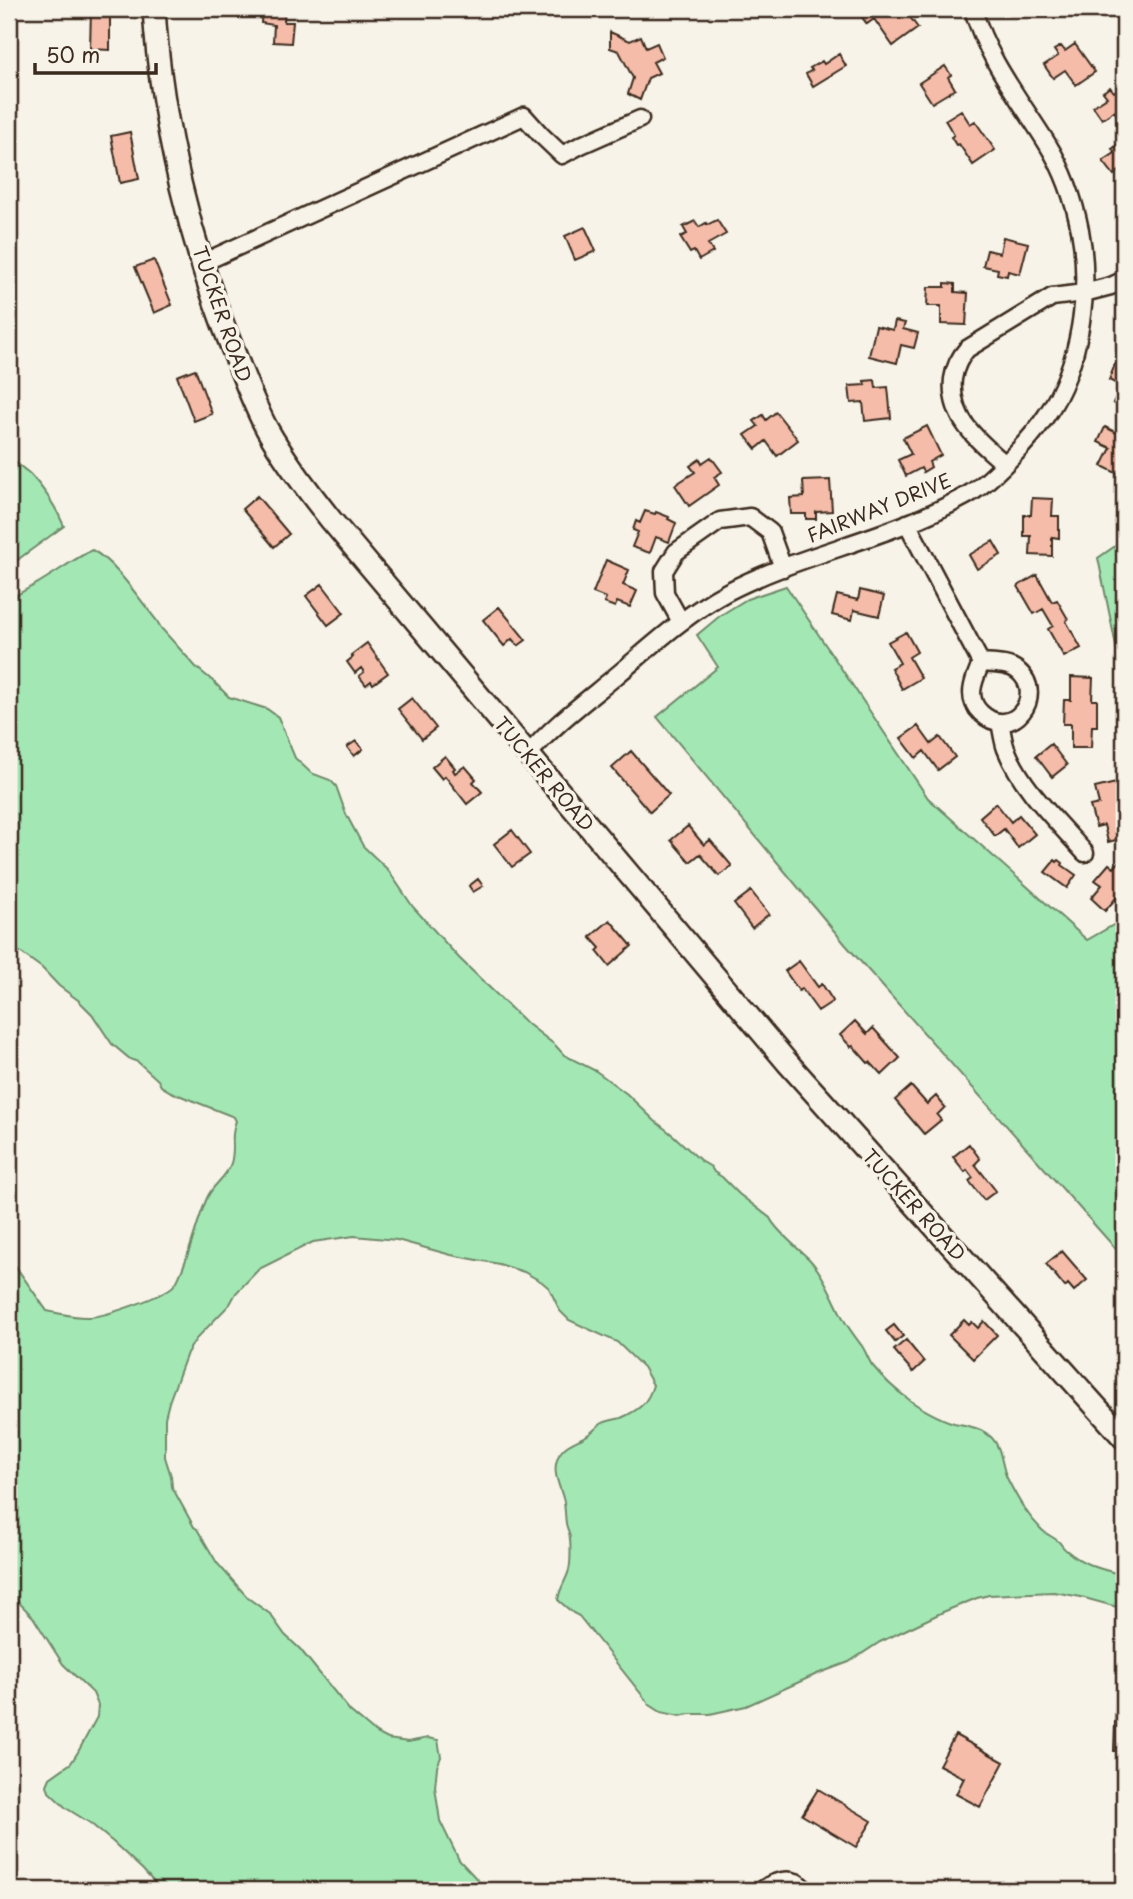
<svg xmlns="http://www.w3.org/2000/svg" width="1133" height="1899" font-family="'Playpen Sans',sans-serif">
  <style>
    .green { fill: #a3e8b4; stroke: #6f8969; stroke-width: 2 }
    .building { fill: #f4bca9; stroke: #3b2a1e; stroke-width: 2 }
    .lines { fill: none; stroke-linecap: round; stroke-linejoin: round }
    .street-casing { stroke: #3b2a1e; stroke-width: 21 }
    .secondary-casing { stroke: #3b2a1e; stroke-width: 26 }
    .street { stroke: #f7f3e8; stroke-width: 16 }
    .secondary { stroke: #f7f3e8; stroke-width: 21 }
    .labels { text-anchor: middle; stroke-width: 7; stroke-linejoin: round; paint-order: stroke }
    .street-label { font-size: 19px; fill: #3b2a1e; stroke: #f7f3e8 }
  </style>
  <rect width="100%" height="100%" fill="#f7f3e8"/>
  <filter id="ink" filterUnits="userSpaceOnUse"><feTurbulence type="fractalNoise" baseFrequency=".0143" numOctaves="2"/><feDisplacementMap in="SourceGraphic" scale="14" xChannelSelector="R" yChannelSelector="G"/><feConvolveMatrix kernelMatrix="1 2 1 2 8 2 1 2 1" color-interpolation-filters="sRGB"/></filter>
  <g filter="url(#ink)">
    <path class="green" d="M9,455C15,463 23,468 30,474C44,489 56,507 64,526L20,558L9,568Z
      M1124,540V685L1098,558Z
      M92,550C115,562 140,600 157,621L161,628L196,667L214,682L229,697L267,709L278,717L295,758L311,773L330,780L336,786L346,814L363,846L388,870L413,907L459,958L524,1021L555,1045L564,1055L596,1071L627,1094L655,1121L674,1136L701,1161L711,1167L714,1172L722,1177L739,1194L770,1218C776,1231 799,1249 810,1260C824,1275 834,1301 844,1320C849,1329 856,1338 862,1346C866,1352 868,1359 872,1365C882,1377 894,1389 907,1398C918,1407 940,1419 954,1423C968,1426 981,1427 992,1438C1002,1448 1001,1465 1007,1478C1017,1498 1026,1514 1042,1530C1047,1535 1054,1537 1059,1542C1062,1545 1063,1548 1066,1550C1083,1565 1103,1570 1124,1575V1609L1081,1597L1054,1592L989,1595L977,1598L943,1612L880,1642L849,1662L817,1674L746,1706L710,1714H690L680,1716L661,1712L650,1705L579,1616L573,1613L558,1600C560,1587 566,1581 569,1570C571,1563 571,1540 569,1533C568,1529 566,1526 566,1523C565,1516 565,1509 564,1502C561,1488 552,1474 557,1460C561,1446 573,1443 584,1437C591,1434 595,1428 601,1424C608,1420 614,1420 621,1418C639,1410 648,1403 653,1385L643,1367L617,1342L569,1320L560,1311L549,1288L542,1282L524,1272L499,1264L451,1255L397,1240L354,1236L313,1242L259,1269L236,1293L230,1304L196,1339L187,1353L169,1402L165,1418V1457L171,1476L172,1487L194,1527L197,1529L217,1563L248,1598L270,1614L285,1635L300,1649L350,1711L376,1733L388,1739L408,1742L428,1738L438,1740L441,1757L437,1767L435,1787L440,1821L459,1860L487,1890H161L143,1870L113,1842L90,1823L66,1808L49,1792L47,1785L50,1778L71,1763L78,1752L97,1717L98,1705L93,1693L63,1664L33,1617L9,1592V1257L47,1311C61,1314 76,1318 90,1317C106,1316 166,1296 175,1284C178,1281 180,1274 182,1270C192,1246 197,1221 207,1198C213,1184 227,1177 231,1163C236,1147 229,1138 236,1121L234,1117L171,1092L161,1086L158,1080L138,1062L130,1059L112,1044L92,1014L78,1000L59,986L42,968L9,944V601C19,592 31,588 43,580C60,570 74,559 92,550Z
      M786,586L928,798L1087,940L1124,919V1258L845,944L657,717L718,667L697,635L721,615L747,599Z"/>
    <path class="building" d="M91,9H110V50L90,49Z
      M262,9H285L284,22H293L291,43L273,42L274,25L261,23Z
      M856,9H904L918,28L893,46L874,19L867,24Z
      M610,32L630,41L641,36L646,48L657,43L663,57L653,62L659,73L648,78L640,100L628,94L633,78L619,51L610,48Z
      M1075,44L1095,72L1076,85L1065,70L1053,78L1044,65L1058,56L1054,50L1061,46L1065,51Z
      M839,54L846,66L813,86L806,74L812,70L810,68L822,61L824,64Z
      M945,66L951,75L948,77L955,89L932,103L919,83Z
      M1124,85V125L1114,111L1102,119L1093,106L1107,97L1103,92L1110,87L1114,92Z
      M961,110L970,124L975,121L995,150L973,165L959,144L956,145L951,137L954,135L945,120Z
      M130,132L139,179L120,183L111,136Z
      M1122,142L1124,145V170L1123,168L1114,175L1103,161L1115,153L1112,149Z
      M717,220L726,234L708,244L713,252L699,260L694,251L690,253L680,237L687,234L683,227L695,221L699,227L706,223L707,225Z
      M585,227L596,251L575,260L565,236Z
      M1003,237L1028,243L1020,274L1008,271L1007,276L997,274L998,269L983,266L987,250L1000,253Z
      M154,260L172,305L154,313L135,267Z
      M945,283L955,284V292L968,293L966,325L941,324V306H927L928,287H945Z
      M895,321L905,323L903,329L918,333L914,348L901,345L897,363L869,356L876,326L893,330Z
      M1115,364L1124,368V408L1113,403L1121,386L1109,380Z
      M195,369L212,414L194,421L177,376Z
      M875,380L876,388L888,387L891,418L865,421L863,402L851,403L849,386L865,385L864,381Z
      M776,412L798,440L777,456L766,441L756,449L745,435L758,426L754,421L763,415L766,420Z
      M927,426L941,455L929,462L931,467L923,472L921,468L906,476L898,460L911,454L903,438Z
      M1105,427L1121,435L1123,433H1124V477L1102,466L1111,448L1098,442Z
      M711,457L722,472L714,477L719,485L689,506L675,485L695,472L690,466L700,459L702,463Z
      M830,480L832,511L816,512V519H806V514H791L790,498L804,497L803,481Z
      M257,496L289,534L274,547L242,509Z
      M1032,498L1053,499L1052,516H1059V538L1052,537V556L1030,555L1031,536H1024V515H1031Z
      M645,511L655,514L656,512L669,517L668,519L676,523L669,542L656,537L650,553L632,547L638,532L633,530L636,521L640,523Z
      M993,541L1001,555L977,569L969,555Z
      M606,560L629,570L623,585L637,591L630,607L617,602L615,607L604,603L606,598L593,593Z
      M1037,575L1052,602L1057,600L1068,619L1066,621L1081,648L1064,657L1048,629L1053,626L1043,609L1034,614L1018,586Z
      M322,584L344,613L328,625L306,596Z
      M860,590L884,596L879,616L854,610L852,620L832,615L837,595L858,600Z
      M499,607L526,640L518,646L512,639L504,646L483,620Z
      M906,632L917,652L909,657L921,678L902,689L891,668L900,663L888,642Z
      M367,643L388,673L373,684L371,681L366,685L359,676L364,672L361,668L355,673L347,662L353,657L351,655Z
      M1071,677L1093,678L1092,700H1097V726H1092L1091,748H1071V724H1063L1064,700H1071Z
      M412,698L436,728L422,739L398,709Z
      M918,726L931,744L940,737L955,757L938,770L924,751L916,758L901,738Z
      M356,741L363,749L354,756L347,747Z
      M1051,744L1067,765L1052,777L1036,756Z
      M631,751L669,795L650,812L612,768Z
      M445,756L455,768L453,770L455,773L465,766L476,779L473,782L482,792L467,804L445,776L442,779L432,767Z
      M1116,783L1120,799L1124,798V838L1108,842L1104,825L1096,827L1090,806L1099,804L1095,788Z
      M996,803L1011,822L1019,815L1035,834L1018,848L1004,829L995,836L980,817Z
      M688,826L704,845L710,840L732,866L719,876L700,854L690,862L671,840Z
      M512,830L530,854L512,867L494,844Z
      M1124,856V901L1123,902L1117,897L1105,911L1091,898L1102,885L1095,880L1109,864L1114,868Z
      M1055,860L1057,862L1059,860L1063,863L1062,865L1076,875L1067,888L1045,872Z
      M478,879L483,886L473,892L469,886Z
      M751,891L769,914L752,928L734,904Z
      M610,920L632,946L609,966L597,951L600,948L590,937Z
      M799,961L818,987L822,984L833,1001L818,1011L802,989L799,991L785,971Z
      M855,1021L867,1034L873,1028L900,1058L882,1075L870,1062L868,1063L853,1046L851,1047L840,1035Z
      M911,1086L927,1104L936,1096L945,1107L937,1115L941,1120L924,1134L895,1100Z
      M969,1144L980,1159L975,1164L996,1191L984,1200L969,1181L973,1178L967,1170L965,1172L953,1157Z
      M1062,1251L1087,1280L1074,1291L1068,1284L1065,1287L1046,1264Z
      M964,1320L969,1325L972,1322L978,1328L984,1321L997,1335L973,1359L949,1335Z
      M894,1325L903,1336L895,1342L886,1331Z
      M906,1340L924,1362L913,1372L894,1350Z
      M1116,1696H1124V1751H1114Z
      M955,1735L1004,1762L980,1807L956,1794L964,1778L939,1765Z
      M818,1789L872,1821L856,1847L802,1815Z"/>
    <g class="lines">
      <g class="street-casing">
        <path id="street" d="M202,263L524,116L541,135L562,155L581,145L640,119
          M1005,464C978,441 949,418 953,379C955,366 959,358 967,349L1052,297L1084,293L1111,286L1124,280
          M907,523L981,663C993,664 1008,663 1018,671C1047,695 1012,742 981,713C965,698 974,680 981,663
          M681,622L665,593L664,571L676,552L720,521L750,517L770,532L783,568
          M1000,722C1002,731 1003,741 1006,749C1022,789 1057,821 1085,853
          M528,755C553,725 586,701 616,676C652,646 686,614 727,592C802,553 888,539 962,498C980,489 994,475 1008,461C1022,447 1035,433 1046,416C1081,366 1091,289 1080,230C1074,200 1064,171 1048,145C1021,101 987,59 973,9
          M763,1890C770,1883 785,1878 796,1882C800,1884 803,1888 806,1890"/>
      </g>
      <g class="secondary-casing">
        <path id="secondary" d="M154,9C161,124 191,248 235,355C245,380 254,405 267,429C285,461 308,491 331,520L787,1062L1124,1438"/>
      </g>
      <use href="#street" class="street"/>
      <use href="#secondary" class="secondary"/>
    </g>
  </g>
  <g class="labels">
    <g class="street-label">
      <text transform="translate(222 314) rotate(71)" y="7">TUCKER ROAD</text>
      <text transform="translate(879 508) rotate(-22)" y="7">FAIRWAY DRIVE</text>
      <text transform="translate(544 774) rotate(50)" y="7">TUCKER ROAD</text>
      <text transform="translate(914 1205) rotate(48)" y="7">TUCKER ROAD</text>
    </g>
  </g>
  <rect width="1133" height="1899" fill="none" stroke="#f7f3e8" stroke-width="35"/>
  <rect x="18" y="18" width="1098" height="1864" fill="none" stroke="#3b2a1e" stroke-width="2.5" filter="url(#ink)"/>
  <path d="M35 63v10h121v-10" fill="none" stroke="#3b2a1e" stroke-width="3.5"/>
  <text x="46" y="63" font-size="21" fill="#3b2a1e" stroke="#f7f3e8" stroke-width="5" paint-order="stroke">50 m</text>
</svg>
